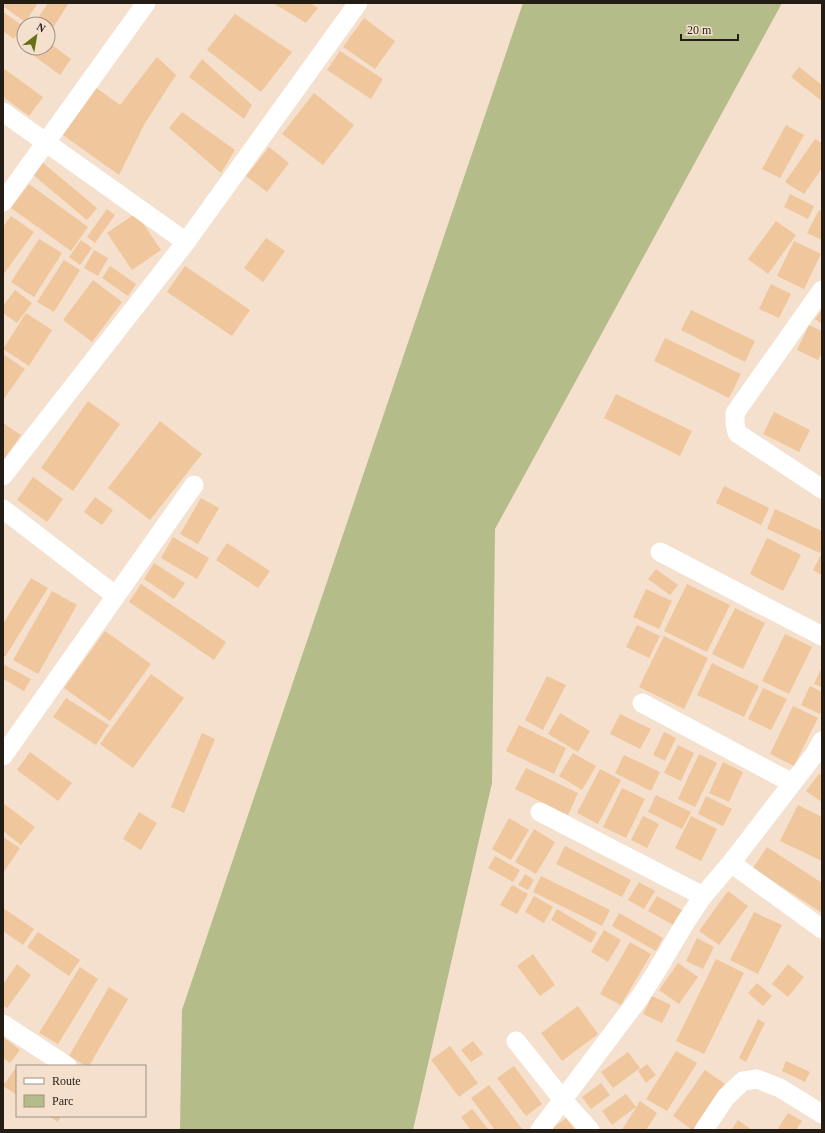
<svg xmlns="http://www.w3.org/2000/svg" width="825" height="1133" font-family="'Times New Roman',serif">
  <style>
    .green { fill: #b4bc89 }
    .building { fill: #f0c69d }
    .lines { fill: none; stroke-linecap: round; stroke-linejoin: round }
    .minor { stroke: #fff; stroke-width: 19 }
  </style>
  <rect width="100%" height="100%" fill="#f4e0cc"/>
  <path class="green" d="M523,3H782L495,529L492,783L413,1130H180L182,1010Z"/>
  <path class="building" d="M3,3H38L25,22L3,6Z
    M48,3H69L48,35V24H34Z
    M273,3H310L318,8L306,23Z
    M3,12L23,26L14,39L3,31Z
    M235,14L292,52L261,92L207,50Z
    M364,18L395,41L375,69L343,47Z
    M24,36V48H48V42L71,59L60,75L18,44Z
    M340,51L383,79L371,99L327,70Z
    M157,57L176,75L145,123L119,175L60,133L95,87L120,105Z
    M202,59L252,105L244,119L189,77Z
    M799,67L822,85V101L791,77Z
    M3,68L43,97L29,116L3,97Z
    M314,93L354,125L323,165L282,134Z
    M182,112L235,150L221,173L169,128Z
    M786,125L804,135L780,178L762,169Z
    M815,139L822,143V168L804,194L785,182Z
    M269,147L289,163L267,192L246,176Z
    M42,162L97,208L87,220L32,174Z
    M29,184L88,227L71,251L11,208Z
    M790,194L814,206L808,219L784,207Z
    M107,209L115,215L95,243L87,237Z
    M819,210L822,212V240L807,233Z
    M136,213L161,250L132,270L107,233Z
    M11,216L34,232L3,275V227Z
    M776,221L796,235L768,274L748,259Z
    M266,238L285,251L263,282L244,268Z
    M39,239L62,253L34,297L11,282Z
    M81,240L92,248L80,265L69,257Z
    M794,241L821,254L804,289L777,276Z
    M94,250L108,258L98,276L84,268Z
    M64,260L80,270L54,312L37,302Z
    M110,266L136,284L128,296L102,278Z
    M185,266L250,310L232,336L167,292Z
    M93,280L122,302L92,342L63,320Z
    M771,284L791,294L779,318L759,309Z
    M15,290L32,303L17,323L3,313V306Z
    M691,310L755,341L745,362L681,330Z
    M822,310V324L815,319Z
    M26,313L52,330L29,366L3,349Z
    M809,325L822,331V352L818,360L797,350Z
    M665,338L741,374L729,398L654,361Z
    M3,354L25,369L3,400Z
    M616,394L692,431L680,456L604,418Z
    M88,401L120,424L73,491L41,468Z
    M774,412L810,430L799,452L763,434Z
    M160,421L202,454L150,520L108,488Z
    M3,423L21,435L3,461Z
    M33,477L63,499L47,522L17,500Z
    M724,486L769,508L761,525L716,503Z
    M95,497L113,510L102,525L84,512Z
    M201,498L219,508L198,544L180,534Z
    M775,509L822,531V548L820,553L767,529Z
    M173,537L209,558L197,579L161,558Z
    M767,538L801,555L783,591L750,574Z
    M227,543L270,571L258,588L216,560Z
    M822,553V575L813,570Z
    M154,563L185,583L174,599L144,579Z
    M656,569L678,585L670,595L648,579Z
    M31,578L48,588L5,657L3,655V624Z
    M141,584L226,642L214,660L129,602Z
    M687,584L730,605L707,652L664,631Z
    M646,589L672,601L659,629L633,617Z
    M52,591L77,605L38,674L13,660Z
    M735,608L765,623L743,669L712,654Z
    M637,625L660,636L649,658L626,647Z
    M105,631L151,664L110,721L64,688Z
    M785,634L812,647L789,694L762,681Z
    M664,636L708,658L684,709L639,687Z
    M712,663L759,686L744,717L697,695Z
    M3,664L31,679L24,691L3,679Z
    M822,667V687L814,684Z
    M151,674L184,698L133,768L100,744Z
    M547,676L566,685L543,730L525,720Z
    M810,686L822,692V711L820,714L801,705Z
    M763,688L787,699L771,730L748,719Z
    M66,698L109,725L96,745L53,717Z
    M793,706L818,718L794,766L770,754Z
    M560,713L590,731L578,752L548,734Z
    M620,714L651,729L640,749L610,734Z
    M519,725L566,748L554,774L506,751Z
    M664,732L676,738L665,761L653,755Z
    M202,733L215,739L184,813L171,807Z
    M678,745L694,753L681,781L664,773Z
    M30,752L72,783L58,801L17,770Z
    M573,753L596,766L582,790L559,776Z
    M699,754L717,763L695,807L678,799Z
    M624,755L660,772L651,791L615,773Z
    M723,762L743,772L729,802L709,793Z
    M526,768L578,793L568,815L515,789Z
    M600,769L621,780L598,824L577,813Z
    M819,774L822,776V802L806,791Z
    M622,788L645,799L626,838L603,827Z
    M656,795L691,812L682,829L648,812Z
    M706,796L732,809L723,826L698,814Z
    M3,803L35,827L21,845L3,831Z
    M798,805L822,817V861L780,841Z
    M139,812L157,823L141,850L123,839Z
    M643,816L659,824L647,848L631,840Z
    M691,816L717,829L701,861L675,848Z
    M509,818L529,830L511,860L492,849Z
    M534,829L555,842L536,874L515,862Z
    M3,837L20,848L3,873Z
    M565,846L631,880L622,897L556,864Z
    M767,847L822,883V913L753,868Z
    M495,856L520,870L513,882L488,868Z
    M525,874L534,880L528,890L518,885Z
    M541,876L610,910L602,926L533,892Z
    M639,882L655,891L644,909L628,900Z
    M512,885L528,894L517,914L500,905Z
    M728,891L748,906L719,945L699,931Z
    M534,896L553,907L544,923L525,912Z
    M657,896L684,911L675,926L648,911Z
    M3,908L34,929L23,945L3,931Z
    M557,909L597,933L591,943L551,920Z
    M754,912L782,925L758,974L730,960Z
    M619,913L663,938L656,951L612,926Z
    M604,930L621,940L608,962L591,952Z
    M38,932L80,960L69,976L27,947Z
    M697,938L714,947L703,969L686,961Z
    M630,942L651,954L621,1005L600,994Z
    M533,954L555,985L540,996L517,966Z
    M716,959L744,973L704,1054L676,1041Z
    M678,963L698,977L679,1004L659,990Z
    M17,964L31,975L7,1008L3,1005V984Z
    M788,964L804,977L788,997L772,984Z
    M80,967L98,979L58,1044L39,1033Z
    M757,983L772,996L763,1006L748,993Z
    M109,987L128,999L89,1066H86L69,1056Z
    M652,996L671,1005L662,1023L643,1014Z
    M578,1006L598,1034L562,1061L541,1033Z
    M758,1019L765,1023L746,1062L739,1058Z
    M3,1037L20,1050L10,1063L3,1058Z
    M473,1041L483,1054L471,1062L461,1050Z
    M450,1046L478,1083L459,1097L431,1060Z
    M676,1051L697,1063L667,1111L646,1099Z
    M628,1052L640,1068L613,1088L601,1072Z
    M786,1061L810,1072L805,1082L782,1071Z
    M647,1064L656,1075L646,1083L638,1071Z
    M514,1066L542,1104L526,1116L497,1078Z
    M15,1069L17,1070V1095L3,1086Z
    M705,1070L725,1084L693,1130H692L673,1116Z
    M601,1083L610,1095L591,1109L582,1097Z
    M489,1085L523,1130H495L471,1098Z
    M626,1094L636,1107L612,1125L602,1111Z
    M640,1101L657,1113L646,1130H622Z
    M472,1109L489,1130H471L461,1117Z
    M788,1113L802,1121L796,1130H777Z
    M49,1116H61L58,1122Z
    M566,1118L575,1130H550Z
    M738,1120L752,1130H731Z"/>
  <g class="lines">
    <path class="minor" d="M3,112L186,242
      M3,202L146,3
      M822,290L735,413V423L737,433L822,489
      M3,476L186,242L358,3
      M3,509L116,596
      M660,552L822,636
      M642,703L792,783
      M3,756L194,485
      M540,812L703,896
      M731,863L822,929
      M3,1024L67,1066
      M516,1041L563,1100L590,1130
      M540,1130L640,997L656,972L685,923L703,896L731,863L814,755L822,741
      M704,1130L726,1097L743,1081L757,1079L780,1088L822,1114"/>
  </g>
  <rect width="825" height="1133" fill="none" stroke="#241d16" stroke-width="8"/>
  <rect x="16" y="1065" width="130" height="52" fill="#f4e0cc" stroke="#a19283"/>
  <rect x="24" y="1078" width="20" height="6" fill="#ffffff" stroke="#a19283"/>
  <text x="52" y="1085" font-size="12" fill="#241d16">Route</text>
  <rect x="24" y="1095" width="20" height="12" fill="#b4bc89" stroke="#a19283"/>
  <text x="52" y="1105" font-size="12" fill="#241d16">Parc</text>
  <g transform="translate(36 36) rotate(31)"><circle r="19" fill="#f4e0cc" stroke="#a19283"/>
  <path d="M0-3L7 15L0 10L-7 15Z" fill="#657019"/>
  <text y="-6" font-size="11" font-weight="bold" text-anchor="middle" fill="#241d16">N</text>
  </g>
  <path d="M681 34v6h57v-6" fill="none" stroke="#241d16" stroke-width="2"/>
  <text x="687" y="34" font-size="12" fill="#241d16" stroke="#f4e0cc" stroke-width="3" paint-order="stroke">20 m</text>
</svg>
